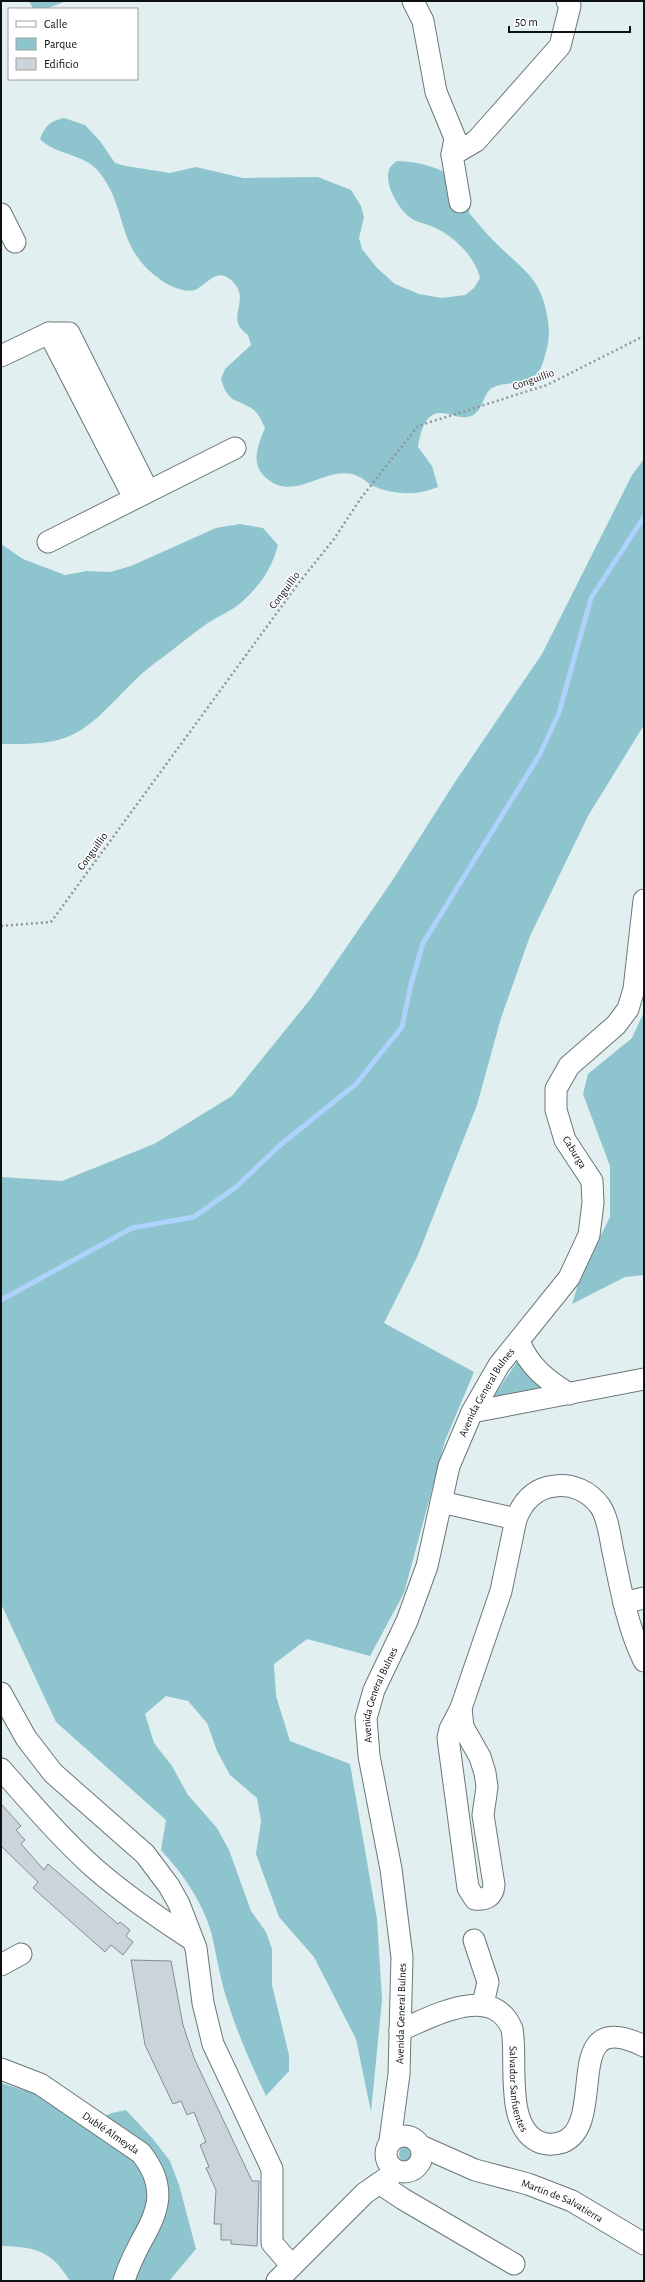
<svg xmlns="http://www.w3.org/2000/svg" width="645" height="2282" font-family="'Alegreya Sans',sans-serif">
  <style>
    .green { fill: #8dc4cd }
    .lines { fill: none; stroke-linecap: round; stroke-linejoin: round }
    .stream { stroke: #add2fc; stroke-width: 5 }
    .building { fill: #cad4da; stroke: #838d92 }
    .minor-casing { stroke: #6a7678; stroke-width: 23 }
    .path { stroke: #8e9799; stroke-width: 2.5; stroke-dasharray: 2 3; stroke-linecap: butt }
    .minor { stroke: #fff; stroke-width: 21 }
    .labels { text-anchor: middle; stroke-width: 3; stroke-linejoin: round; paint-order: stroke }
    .street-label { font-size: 11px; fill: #0d1112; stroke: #fff }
  </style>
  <rect width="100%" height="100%" fill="#e2eff1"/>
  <path class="green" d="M29,1H66L46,9H33Z
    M64,118L85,125L100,141L115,163L126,166L170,173L196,167L243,178L318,177L351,190L361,206L364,217L359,238L362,249L377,268L395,284L419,294L442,298L465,295L474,288L480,278C475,256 452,234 431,226C423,223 415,222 408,216C398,207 384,184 389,170C390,166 394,163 397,161C420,162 442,167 460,183C462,186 467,189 469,192C472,198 470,207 469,213C479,224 487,235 498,245C523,270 540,277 547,315C549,327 550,336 547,348C544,358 543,368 535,376C524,387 506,380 492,388C482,394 484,411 471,416C460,420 452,413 441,413C424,412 420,435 418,447L432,466L438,487C416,496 395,495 373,486C366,482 361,476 352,474C321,468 292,504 264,476C250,462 259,443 265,428C262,422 259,414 254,410C235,397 229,405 221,379L225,369L251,345L248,335C222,317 254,301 231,280C216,267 207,285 195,290C185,293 169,286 161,280C114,247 129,209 99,172C84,153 57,156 40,139C45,126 50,121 64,118Z
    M644,459V725L588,816L530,936L501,1018L477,1105L418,1255L384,1323L474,1372L445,1441L404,1593L370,1656L307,1639L274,1664L276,1696L290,1741L350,1764L377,1919L382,2000L371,2112L356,2039L314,1957L279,1917L256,1854L261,1821L257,1798L230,1775L217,1751L207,1723L188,1701L166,1696L145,1714L154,1743L172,1766L188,1795L217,1828L229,1850L251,1911L266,1932L272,1949V1985L289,2055V2071L266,2096C252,2066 238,2035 228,2003C220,1980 217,1956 211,1932C202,1901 183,1874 161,1850L166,1820L56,1722L1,1604V1177L62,1181L154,1144L232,1096L312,997L392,881L455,782L542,654L632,475Z
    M240,524L263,528L278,545C272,568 261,584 243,601C232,611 218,616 205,625C188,637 172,651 155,663C127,683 102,721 72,735C50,745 25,744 1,744V544L23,559L65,575L87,571L110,572L131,566L216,528Z
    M644,1012V1275L625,1277L572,1304L581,1275L610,1217V1166L583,1094L588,1074L632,1038Z
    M522,1361L541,1385L540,1389L497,1398L494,1396L517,1362Z
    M1,2083L33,2093L76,2121L89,2122L112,2113L126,2110L153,2139L170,2161L179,2185L196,2249L169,2281H70C51,2250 35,2247 1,2246Z
    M399 2154a8 8 0 1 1 16 0a8 8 0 1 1-16 0Z"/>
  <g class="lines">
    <path class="stream" d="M1,1300L132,1228L194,1217L236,1187L279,1146L356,1084L402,1027L411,984L423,943L540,754L559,713L591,598L644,517"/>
  </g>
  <path class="building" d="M1,1804L21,1826L16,1830L25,1840L21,1844L44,1870L48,1864L118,1924L120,1922L130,1930L126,1936L133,1942L123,1955L111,1945L105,1952L33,1888L38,1882L1,1846Z
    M131,1960L171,1961L183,2025L194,2058L252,2181H259L257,2246L231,2244V2240H221V2224H214L216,2190L206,2168L209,2167L200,2145L206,2142L194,2112L187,2115L181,2101L173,2104L145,2045Z"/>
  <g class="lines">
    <g class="minor-casing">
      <g id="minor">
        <path d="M413,1L423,21L436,92L455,138L452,155"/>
        <path d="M460,202L452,155L476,141L560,46L570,6L567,1"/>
        <path d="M1,214L15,242"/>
        <path d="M49,333L134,498"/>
        <path d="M1,356L49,333H69L148,491"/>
        <path d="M48,542L235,448"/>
        <path d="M519,1341C529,1367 547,1380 569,1394"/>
        <path d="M472,1412L644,1379"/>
        <path d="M441,1502L516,1519"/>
        <path d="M624,1603L644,1598"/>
        <path d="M1,1693L26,1738L53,1773L145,1854L169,1886L179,1904L196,1948L203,2003L213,2044L272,2169V2243L292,2266"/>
        <path d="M461,1708L501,1591L516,1519C523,1501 535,1488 555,1486C572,1483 590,1492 600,1506C609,1519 610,1540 614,1556C621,1591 628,1628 644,1661"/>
        <path d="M461,1708L463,1727L480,1757L485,1773L487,1787L483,1815L494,1885C493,1897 486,1900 475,1899L468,1888L448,1738L450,1729Z"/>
        <path d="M1,1769C31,1803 60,1837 93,1867C124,1894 157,1917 191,1939"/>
        <path d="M474,1940L488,1982L483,2004"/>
        <path d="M1,1965L21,1954"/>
        <path id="s1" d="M400,2030C433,2017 492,1982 512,2029C518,2060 503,2130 542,2143C549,2145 557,2144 563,2142C609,2123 558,2004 644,2046"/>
        <path id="s2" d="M1,2069L40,2084L141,2153C182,2205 137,2232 124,2281"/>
        <circle cx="404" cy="2154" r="18"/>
        <path id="s3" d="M390,2141L399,2074L402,1957L391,1869L369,1756L366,1718L374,1690L407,1621L427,1566L449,1466L472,1412L499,1365L569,1278L589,1235L593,1203L592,1181L565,1140L556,1110V1089L569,1066L616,1025L628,1009L634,989L644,900"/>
        <path id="s4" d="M421,2146L475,2170L528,2184L572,2201L644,2244"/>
        <path d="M379,2183L403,2199L514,2264"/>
        <path d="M277,2281L365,2193L397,2171"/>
      </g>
    </g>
    <path class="path" d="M1,926L51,922L298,584L334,539L361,498L418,426L547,385L644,336"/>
    <use href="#minor" class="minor"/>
  </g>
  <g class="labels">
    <g class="street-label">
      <text transform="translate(533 379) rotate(-20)" y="4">Conguillio</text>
      <text transform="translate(284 590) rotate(-53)" y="4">Conguillio</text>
      <text transform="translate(92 851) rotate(-54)" y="4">Conguillio</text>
      <text transform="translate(575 1152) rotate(59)" y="4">Caburga</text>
      <text dy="4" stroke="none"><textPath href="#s3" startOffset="776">Avenida General Bulnes</textPath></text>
      <text dy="4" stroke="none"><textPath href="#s3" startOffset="452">Avenida General Bulnes</textPath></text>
      <text dy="4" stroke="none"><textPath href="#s3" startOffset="128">Avenida General Bulnes</textPath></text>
      <text dy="4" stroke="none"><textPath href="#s1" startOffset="187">Salvador Sanfuentes</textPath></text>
      <text dy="4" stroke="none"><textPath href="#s2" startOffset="128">Dublé Almeyda</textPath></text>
      <text dy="4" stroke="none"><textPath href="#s4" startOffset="152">Martín de Salvatierra</textPath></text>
    </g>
  </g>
  <rect width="645" height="2282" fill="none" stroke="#0d1112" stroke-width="4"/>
  <rect x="8" y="8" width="130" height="72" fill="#ffffff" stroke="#9ea0a0"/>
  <rect x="16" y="21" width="20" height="6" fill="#ffffff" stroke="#9ea0a0"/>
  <text x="44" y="28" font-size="12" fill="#0d1112">Calle</text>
  <rect x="16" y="38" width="20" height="12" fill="#8dc4cd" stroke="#9ea0a0"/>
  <text x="44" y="48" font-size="12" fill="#0d1112">Parque</text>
  <rect x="16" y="58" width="20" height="12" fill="#cad4da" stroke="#9ea0a0"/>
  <text x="44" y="68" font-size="12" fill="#0d1112">Edificio</text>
  <path d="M509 26v6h121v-6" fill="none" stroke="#0d1112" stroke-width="2"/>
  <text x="515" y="26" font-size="12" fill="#0d1112" stroke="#ffffff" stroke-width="3" paint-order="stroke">50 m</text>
</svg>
